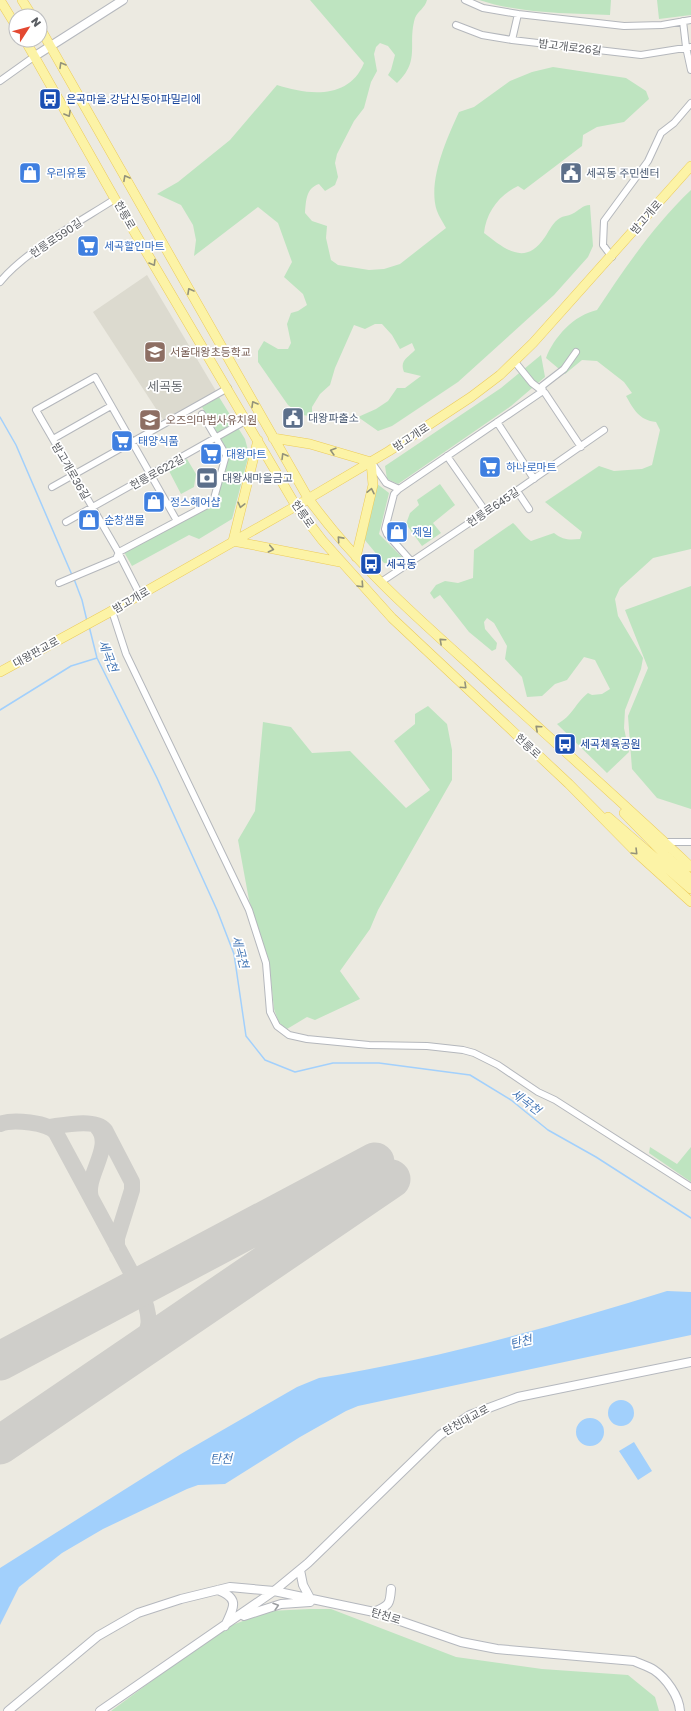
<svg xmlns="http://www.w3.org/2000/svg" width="691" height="1711" font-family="'Golos Text','Noto Sans KR',sans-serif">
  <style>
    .education { fill: #dcdacf }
    .green { fill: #bee4c0 }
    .water { fill: #a2d0fc }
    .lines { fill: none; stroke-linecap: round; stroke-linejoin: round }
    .stream { stroke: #a2d0fc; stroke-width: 1.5 }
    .taxiway { stroke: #cfceca; stroke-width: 16 }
    .runway { stroke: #cfceca; stroke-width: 39 }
    .street-casing { stroke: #b4b7bc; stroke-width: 8 }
    .secondary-casing { stroke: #b5b8be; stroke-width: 10 }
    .primary-casing { stroke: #eccb5a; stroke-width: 10 }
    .street { stroke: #fff; stroke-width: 6 }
    .secondary { stroke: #fff; stroke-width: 8 }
    .primary { stroke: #fcf3a6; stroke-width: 9 }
    .oneway { stroke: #93927a }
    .oneway2 { stroke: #9c9ea1 }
    .labels { text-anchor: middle; stroke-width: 3.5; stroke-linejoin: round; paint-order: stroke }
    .street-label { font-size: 11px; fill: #5a5d62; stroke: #fff }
    .transit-label { font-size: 11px; fill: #164399; stroke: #fff; text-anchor: start }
    .shop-label { font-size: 11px; fill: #366cbe; stroke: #fff; text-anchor: start }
    .service-label { font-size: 11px; fill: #4e5e75; stroke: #fff; text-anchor: start }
    .education-label { font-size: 11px; fill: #785e54; stroke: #fff; text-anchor: start }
    .water-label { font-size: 12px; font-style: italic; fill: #4275b5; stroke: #fff }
    .quarter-label { font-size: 13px; fill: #6b6f74; stroke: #fff }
  </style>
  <rect width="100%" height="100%" fill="#eceae1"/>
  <path class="education" d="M147,275L216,391L164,421L93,312Z"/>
  <path class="green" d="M310,0H427C425,8 418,11 415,18C407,45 421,60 397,83L388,75L391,70L395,55L388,46L380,43L376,47L374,54L377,71L371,82L364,108L354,121L337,154L335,163L338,177L335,185L325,191L319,184C306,188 306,201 305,213L312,221L327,226L326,238L331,260L338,265L369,270L384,269L400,264L446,228C443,222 439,217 437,211C427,182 447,138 459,112L474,107L510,81L532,72L553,67L626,78L646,91L649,99L624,122L597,127L583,135L582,146L524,190L518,186C499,195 486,213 484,233C505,249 525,267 545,237C549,231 553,222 560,218C563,216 568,216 572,214C579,211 582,205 590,205L593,246L588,257L554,295L458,382L392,426L378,431L358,417L376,409L388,401L397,388H405L421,376L404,372C399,360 409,357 415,350L412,343L400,349L392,335L382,324H375L365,329L354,325L335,368L330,385L320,394L312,407V416L301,415L288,405L258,362V351L264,341L278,349H288L291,343L287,324L291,313L298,311L307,305L303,294L284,277L292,262L278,223L258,207L194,256L196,240L193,225L181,205L157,194L178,182L230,140L277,85C308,95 349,100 364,63Z
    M479,0H611L610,15C566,13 522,14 479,0Z
    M657,0H691V15L659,19Z
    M691,190V549L653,558L620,588L615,599L618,616L643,658L641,669L625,710L624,728L629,752L607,773L557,724C573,716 575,703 588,693L592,695L602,694L610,689L595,660L584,657L567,680L555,684L542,696L527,697L522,677L505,659L507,646L494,623L487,618L484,622L485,629L497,643L496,649L492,651L469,632L440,595L434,599L430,593L436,585L445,581L458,583L473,578L474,550L513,523C520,529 523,536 531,541L554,533C563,540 569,540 580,539L582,532L545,502L599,466L614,471L642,469L652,465L660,430L656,422C639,420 634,410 626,396L632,393L624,382L597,361L582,360L565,374L546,358C554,337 574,315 597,310C625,268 654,225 691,190Z
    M541,355L545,377L511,406L398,484L387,479L385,466L501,388Z
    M219,397L245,439L249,454L232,519L199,539L189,535L132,566L124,552L215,505L229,454L202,407Z
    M187,459L196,474L194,487L181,494L168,469Z
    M376,483L389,493L379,534L402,557L393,563H384L364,539Z
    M440,484L455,505L433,523L441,533L422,546L406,524L410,513L419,505L417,500Z
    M691,586V809L657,798L632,769L628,716L648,668L625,610Z
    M428,706L447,724L452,750V780L378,910L370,929L340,971L360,999L315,1020L307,1017L287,1029L279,1023L274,1009L269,961L249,900L238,840L255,811L263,722L291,727L312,753L350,751L406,808L430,790L394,741L415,724V714Z
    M650,1147L677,1164L691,1147V1182L649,1153Z
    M310,1609H331L456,1657L542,1669L628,1675L655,1697L659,1711H111L222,1629L269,1611Z"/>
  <path class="water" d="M667,1291L691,1292V1335L358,1406L346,1411L300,1437L225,1484L198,1485L187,1489L103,1529L62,1553L19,1587L0,1625V1568L181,1454L297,1387L319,1378C437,1359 552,1327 667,1291Z
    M608 1413a13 13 0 1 1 26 0a13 13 0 1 1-26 0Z
    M576 1432a14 14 0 1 1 28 0a14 14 0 1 1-28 0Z
    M634,1442L652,1471L638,1480L619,1451Z"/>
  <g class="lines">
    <path class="stream" d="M0,417L16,445L72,575
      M74,579L82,600L87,621
      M89,626L97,658L157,778L217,910L234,954L246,1036L265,1060L295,1072L333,1063H379L470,1075L511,1100L548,1130L596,1157L691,1218
      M0,710L71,666L97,658"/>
    <path class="taxiway" d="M0,1124C12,1119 49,1122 56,1133L139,1287C152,1316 154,1332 131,1356
      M49,1127C64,1125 95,1118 105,1130L132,1182V1190L117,1238V1247
      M91,1198C84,1176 115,1146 97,1127"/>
    <path class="runway" d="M0,1361L375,1162
      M0,1445L391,1179"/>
    <g class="street-casing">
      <path id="street" d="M465,0L483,8L518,14L624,26L662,25L691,20
        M683,21L686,47L691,70
        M456,25L482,35L512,40L641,55L691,47
        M512,40L518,14
        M0,81L35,56
        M612,257L603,245L604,221L648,161L661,133L674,123L691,103
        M0,282C25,251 81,221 115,199
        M515,362L532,383L545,393L581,447
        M543,391L542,386L564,369L576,352
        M497,422L534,479
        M53,439L111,406
        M447,456L486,512
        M372,463L386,483L399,489L394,494L385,529L387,534L411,561
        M52,487L228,388
        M399,489L543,391
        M517,491L529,509
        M66,522L247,420
        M381,582L493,507L604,430
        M59,583L116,559L119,552L213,502L226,455L202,414
        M140,595L116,548L36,410L95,377L177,521
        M112,611L126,654L249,910L266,963L270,1012L277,1026L289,1035L307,1039L369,1045L427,1046L463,1050L474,1053L498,1065L538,1092L555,1100L691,1187
        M664,842H691"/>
    </g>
    <g class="secondary-casing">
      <path id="secondary" d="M35,56L123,0
        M300,1570L303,1585L310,1598
        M218,1590C241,1599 233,1608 225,1626
        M374,1612C389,1605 390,1605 391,1589
        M244,1616L281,1604L310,1602
        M8,1711L98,1636L138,1613L181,1599L230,1587L274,1591L308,1563L440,1435L470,1415L518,1397L691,1362
        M100,1711L274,1591L374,1612L461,1642L497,1649L634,1661C640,1664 648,1666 654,1670C666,1678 679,1696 680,1711"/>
    </g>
    <g class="primary-casing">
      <path id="primary" d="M0,0L16,26
        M22,0L32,16
        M40,28L308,498C354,562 414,615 472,667C545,734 619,799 691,867
        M25,40L115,199L296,506L322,540L392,618L569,784L639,855L691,902
        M273,438L310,444L371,462
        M233,541L340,562
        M233,541L258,440
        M356,557L373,485L371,462
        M0,672L108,613L296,506L389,451L471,397L500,375L533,343L691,166
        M624,813L665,855L691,879
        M608,817L691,889"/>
    </g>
    <use href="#street" class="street"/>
    <use href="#secondary" class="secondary"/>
    <use href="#primary" class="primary"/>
  </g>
  <defs><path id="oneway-chevron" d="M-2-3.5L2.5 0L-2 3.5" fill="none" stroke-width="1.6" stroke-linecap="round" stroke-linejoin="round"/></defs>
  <g class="oneway">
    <use href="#oneway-chevron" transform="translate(62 65) rotate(-120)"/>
    <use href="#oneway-chevron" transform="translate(68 114) rotate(61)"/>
    <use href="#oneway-chevron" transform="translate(126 178) rotate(-119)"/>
    <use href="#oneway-chevron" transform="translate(153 263) rotate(59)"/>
    <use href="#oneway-chevron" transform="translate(190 291) rotate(-119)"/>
    <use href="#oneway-chevron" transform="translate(254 404) rotate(-120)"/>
    <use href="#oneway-chevron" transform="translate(333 451) rotate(-164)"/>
    <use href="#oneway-chevron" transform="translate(284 456) rotate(-121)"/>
    <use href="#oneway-chevron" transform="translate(371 491) rotate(-78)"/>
    <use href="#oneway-chevron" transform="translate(241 505) rotate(104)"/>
    <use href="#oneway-chevron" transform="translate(340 539) rotate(-132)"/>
    <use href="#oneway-chevron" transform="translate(271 549) rotate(12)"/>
    <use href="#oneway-chevron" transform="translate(361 585) rotate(47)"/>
    <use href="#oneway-chevron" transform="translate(442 641) rotate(-138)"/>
    <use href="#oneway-chevron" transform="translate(464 686) rotate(43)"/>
    <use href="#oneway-chevron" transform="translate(538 728) rotate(-138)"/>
    <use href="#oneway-chevron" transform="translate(635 852) rotate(45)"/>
  </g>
  <use class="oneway2" href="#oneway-chevron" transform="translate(276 1606) rotate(-17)"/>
  <defs>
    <g id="bus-square" transform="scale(1.15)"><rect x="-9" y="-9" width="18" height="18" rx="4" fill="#1a4fb4" stroke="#fff"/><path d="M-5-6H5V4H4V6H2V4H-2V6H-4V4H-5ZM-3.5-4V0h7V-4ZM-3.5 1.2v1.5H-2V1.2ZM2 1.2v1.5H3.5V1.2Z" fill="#fff"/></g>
    <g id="shop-square" transform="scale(1.15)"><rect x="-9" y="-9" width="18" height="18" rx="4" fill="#3f7fe0" stroke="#fff"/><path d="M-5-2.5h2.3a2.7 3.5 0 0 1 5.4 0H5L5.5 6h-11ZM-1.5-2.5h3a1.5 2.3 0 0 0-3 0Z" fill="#fff"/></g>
    <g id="civic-square" transform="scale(1.15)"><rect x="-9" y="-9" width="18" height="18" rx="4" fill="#5c6f8a" stroke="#fff"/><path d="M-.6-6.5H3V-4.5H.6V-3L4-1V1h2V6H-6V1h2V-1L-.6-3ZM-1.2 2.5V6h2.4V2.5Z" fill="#fff"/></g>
    <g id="supermarket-square" transform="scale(1.15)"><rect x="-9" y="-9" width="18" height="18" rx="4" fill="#3f7fe0" stroke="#fff"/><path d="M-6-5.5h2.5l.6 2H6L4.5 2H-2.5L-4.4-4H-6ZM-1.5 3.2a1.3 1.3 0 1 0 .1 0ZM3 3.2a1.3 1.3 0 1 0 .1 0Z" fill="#fff"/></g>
    <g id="school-square" transform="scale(1.15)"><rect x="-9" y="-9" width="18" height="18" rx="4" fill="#8d6e63" stroke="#fff"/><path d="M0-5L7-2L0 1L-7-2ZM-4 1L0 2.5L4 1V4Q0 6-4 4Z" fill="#fff"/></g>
    <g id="bank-square" transform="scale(1.15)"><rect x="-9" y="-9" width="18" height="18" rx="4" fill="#5c6f8a" stroke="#fff"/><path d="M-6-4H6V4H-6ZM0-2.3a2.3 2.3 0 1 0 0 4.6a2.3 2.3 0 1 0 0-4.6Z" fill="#fff"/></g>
  </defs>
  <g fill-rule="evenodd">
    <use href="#bus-square" x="50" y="99"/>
    <use href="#shop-square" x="30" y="173"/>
    <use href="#civic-square" x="571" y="173"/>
    <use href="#supermarket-square" x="88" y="246"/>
    <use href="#school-square" x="155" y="352"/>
    <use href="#civic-square" x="293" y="418"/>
    <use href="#school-square" x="150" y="420"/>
    <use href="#supermarket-square" x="122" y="441"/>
    <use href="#supermarket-square" x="211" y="454"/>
    <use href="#supermarket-square" x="490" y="467"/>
    <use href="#bank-square" x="207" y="478"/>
    <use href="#shop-square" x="154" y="502"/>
    <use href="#shop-square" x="89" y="520"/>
    <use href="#shop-square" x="397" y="532"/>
    <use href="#bus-square" x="371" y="564"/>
    <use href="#bus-square" x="565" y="744"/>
  </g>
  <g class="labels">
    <g class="street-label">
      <text transform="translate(570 47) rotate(7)" y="4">밤고개로26길</text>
      <text transform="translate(125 215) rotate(60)" y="4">헌릉로</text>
      <text transform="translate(646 217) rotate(-49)" y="4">밤고개로</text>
      <text transform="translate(56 238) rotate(-34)" y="4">헌릉로590길</text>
      <text transform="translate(411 437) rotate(-33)" y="4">밤고개로</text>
      <text transform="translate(71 471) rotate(60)" y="4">밤고개로36길</text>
      <text transform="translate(157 472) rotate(-29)" y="4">헌릉로622길</text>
      <text transform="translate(493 507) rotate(-34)" y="4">헌릉로645길</text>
      <text transform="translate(303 514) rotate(55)" y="4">헌릉로</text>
      <text transform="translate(131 600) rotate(-30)" y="4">밤고개로</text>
      <text transform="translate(36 652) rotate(-29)" y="4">대왕판교로</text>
      <text transform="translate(528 746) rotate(43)" y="4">헌릉로</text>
      <text transform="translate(466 1420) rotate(-29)" y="4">탄천대교로</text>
      <text transform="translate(386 1616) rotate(17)" y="4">탄천로</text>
    </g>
    <g class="transit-label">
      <text x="66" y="103">은곡마을.강남신동아파밀리에</text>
      <text x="386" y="568">세곡동</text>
      <text x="580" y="748">세곡체육공원</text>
    </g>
    <g class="shop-label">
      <text x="46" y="177">우리유통</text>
      <text x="104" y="250">세곡할인마트</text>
      <text x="138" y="445">태양식품</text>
      <text x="226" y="458">대왕마트</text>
      <text x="506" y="471">하나로마트</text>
      <text x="170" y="506">정스헤어샵</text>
      <text x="104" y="524">순창샘물</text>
      <text x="412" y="536">제일</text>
    </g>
    <g class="service-label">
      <text x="586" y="177">세곡동 주민센터</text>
      <text x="308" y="422">대왕파출소</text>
      <text x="222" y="482">대왕새마을금고</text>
    </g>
    <g class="education-label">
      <text x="170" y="356">서울대왕초등학교</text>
      <text x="166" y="424">오즈의마법사유치원</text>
    </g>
    <g class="water-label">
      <text transform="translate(108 656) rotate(69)" y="4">세곡천</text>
      <text transform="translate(240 952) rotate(75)" y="4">세곡천</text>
      <text transform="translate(526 1102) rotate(37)" y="4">세곡천</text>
      <text transform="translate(521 1342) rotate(-14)" y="4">탄천</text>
      <text x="221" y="1463">탄천</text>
    </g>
    <g class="quarter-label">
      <text x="165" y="391">세곡동</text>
    </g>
  </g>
  <g transform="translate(28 28) rotate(54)"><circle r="19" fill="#ffffff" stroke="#bdbec0"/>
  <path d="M0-3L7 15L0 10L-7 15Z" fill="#e34831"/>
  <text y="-6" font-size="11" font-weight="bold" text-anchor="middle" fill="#5a5d62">N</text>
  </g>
</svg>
